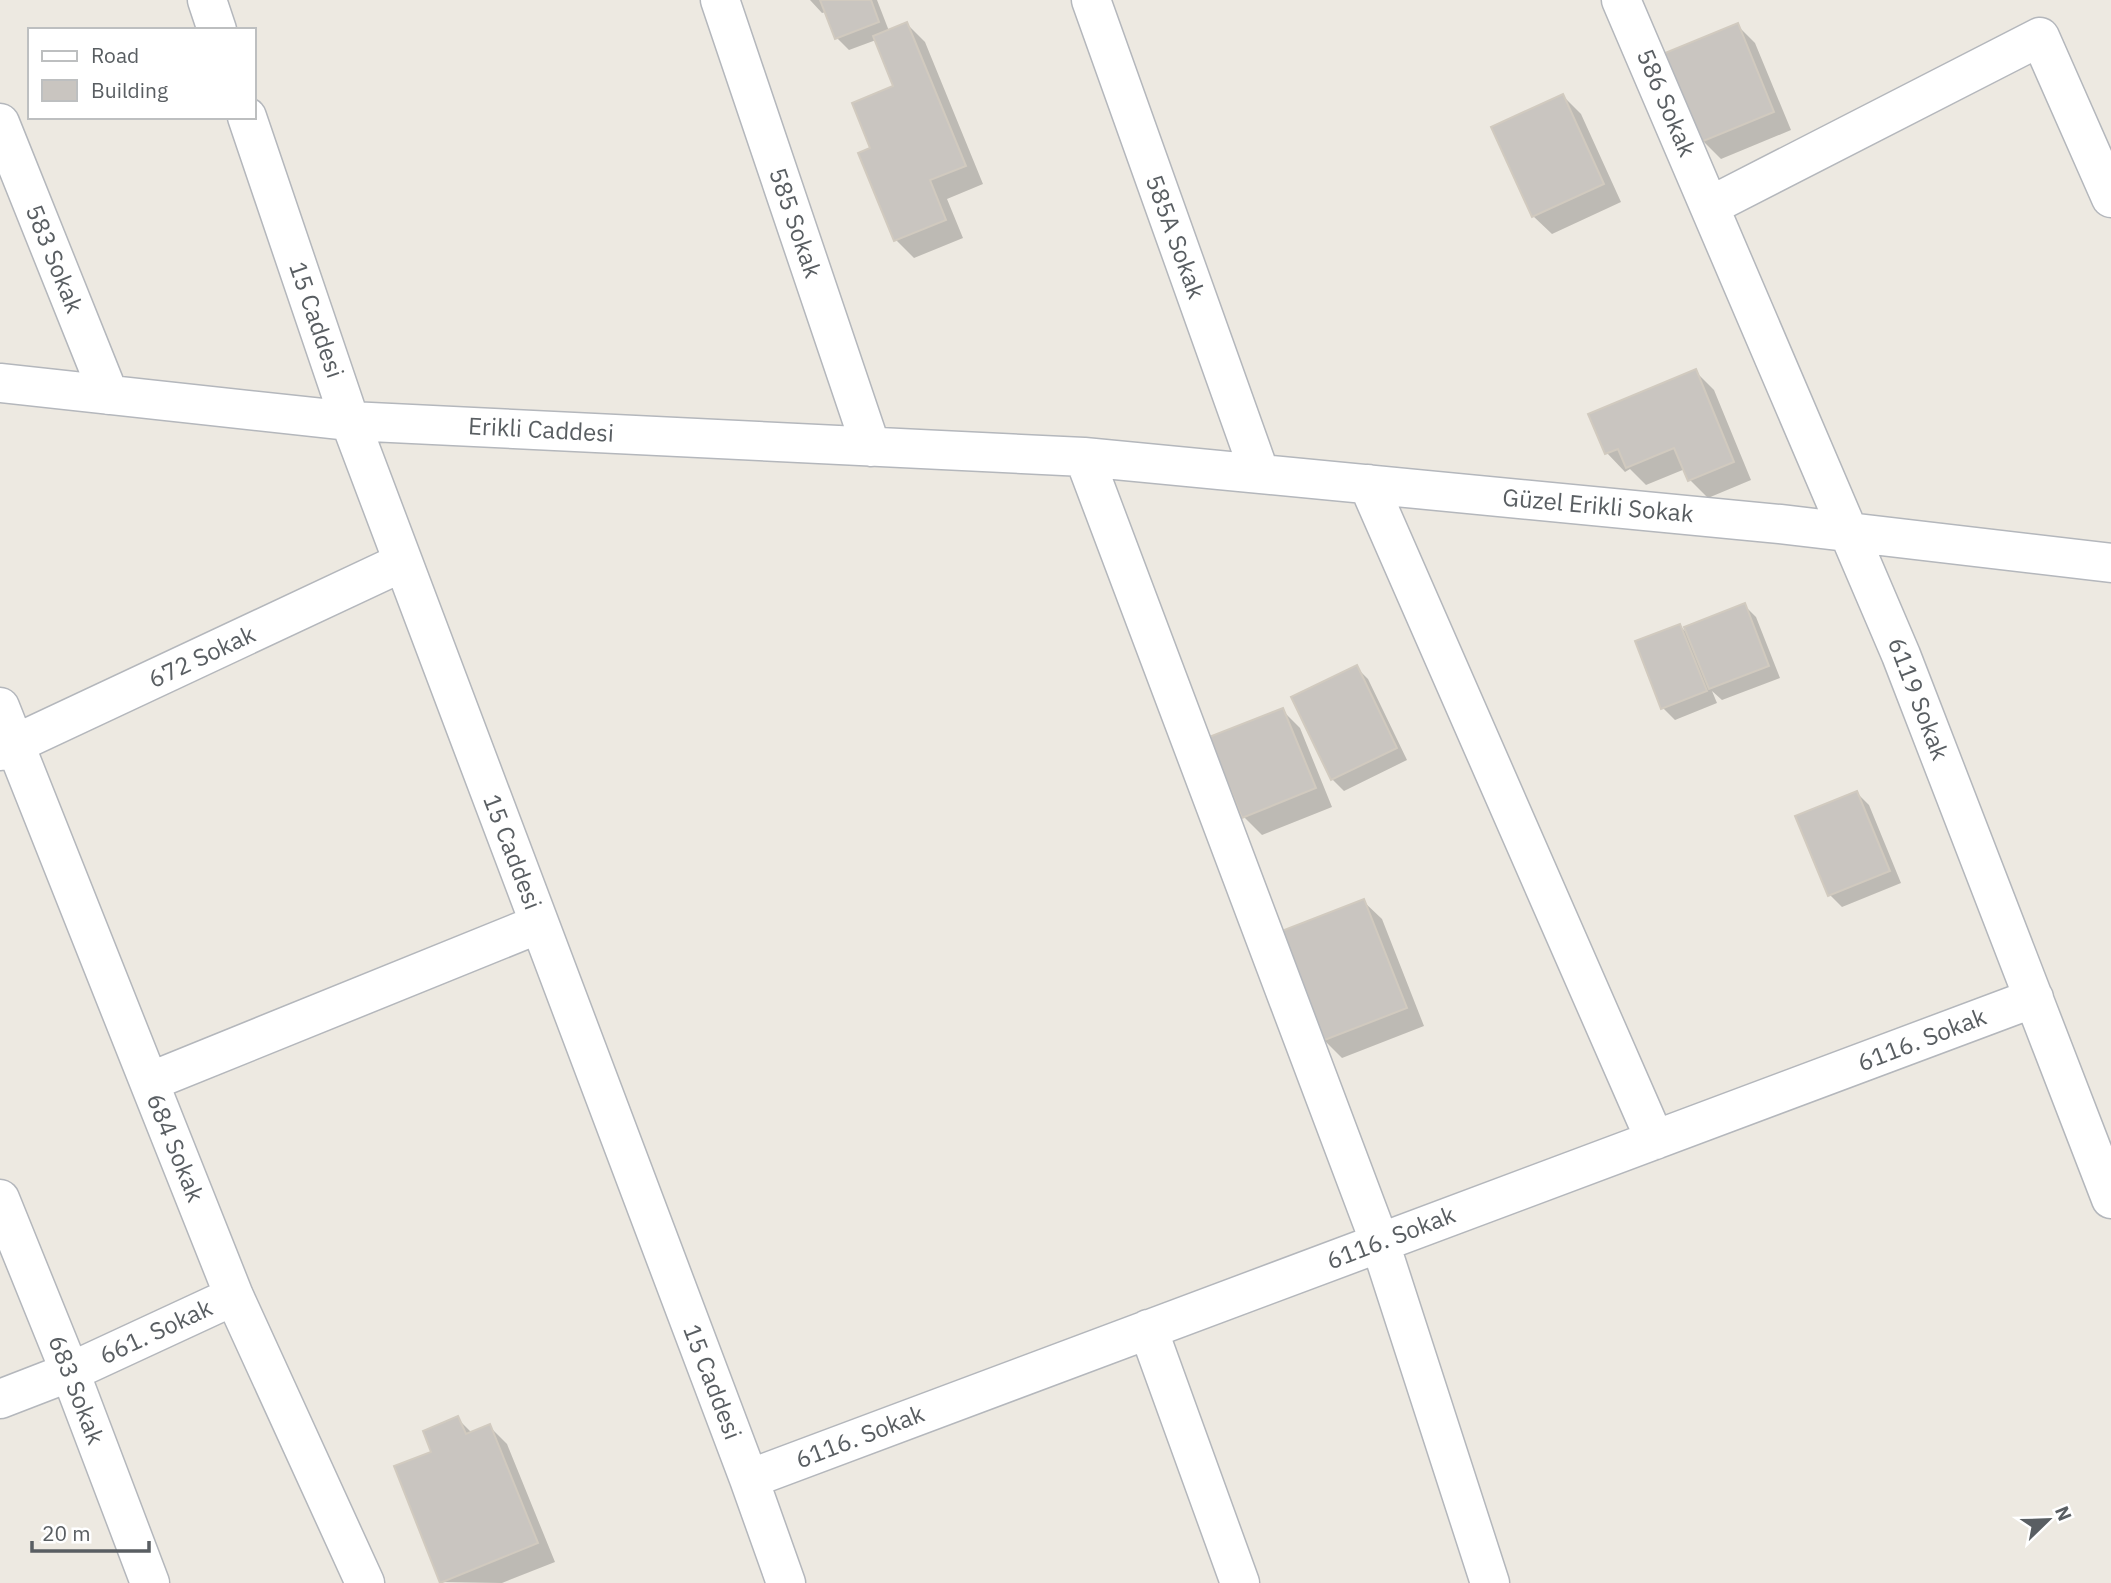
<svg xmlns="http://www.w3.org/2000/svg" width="2111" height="1583" font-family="'IBM Plex Sans',sans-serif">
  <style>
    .shadow { fill: #0003 }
    .building { fill: #c9c5c0; stroke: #d1cabf; stroke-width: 2 }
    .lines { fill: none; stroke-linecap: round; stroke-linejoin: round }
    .minor-casing { stroke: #b4b7bc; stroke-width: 41 }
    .minor { stroke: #fff; stroke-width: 38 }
    .labels { text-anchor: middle; stroke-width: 5; stroke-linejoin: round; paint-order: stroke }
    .street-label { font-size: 24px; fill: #595e62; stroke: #fff }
  </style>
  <rect width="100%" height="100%" fill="#ede9e1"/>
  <path class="shadow" d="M810,0H877L889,31L907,24L925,42L983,184L947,199L963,238L914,258L896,240L872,149L896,87L876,40L849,50L837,38L826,12L822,13Z
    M1737,25L1755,43L1791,130L1721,159L1703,141Z
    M1563,96L1581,114L1621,202L1552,234L1533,216Z
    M1695,371L1714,390L1751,480L1708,498L1690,480L1685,469L1646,485L1630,469L1625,472L1607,453L1591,415Z
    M1744,605L1756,617L1780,678L1722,700L1712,691L1717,703L1675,720L1663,708L1680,626L1690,636Z
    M1356,667L1368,679L1407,760L1344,791L1332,779Z
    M1282,710L1300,728L1332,807L1262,835L1244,817Z
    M1857,793L1869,805L1901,883L1842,907L1830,895Z
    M1363,901L1382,919L1424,1026L1342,1058L1324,1040Z
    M458,1419L472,1433L489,1426L507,1444L555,1562L502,1583L442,1582L433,1453Z"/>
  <path class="building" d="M820,0H871L879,22L835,39Z
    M907,22L966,166L930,180L946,220L894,241L858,153L870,148L852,103L893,86L873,36Z
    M1738,23L1774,112L1701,142L1665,53Z
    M1563,94L1604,184L1532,217L1491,127Z
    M1696,369L1734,462L1688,481L1674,448L1626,468L1618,449L1605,454L1588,414Z
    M1745,603L1769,666L1709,689L1684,627Z
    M1680,624L1707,691L1661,709L1635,641Z
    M1357,665L1397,748L1331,780L1291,697Z
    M1283,708L1316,788L1242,818L1209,737Z
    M1857,791L1890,871L1828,896L1795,816Z
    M1364,899L1407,1008L1322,1041L1279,932Z
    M458,1416L466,1434L490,1424L538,1543L440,1583L394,1466L431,1452L423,1431Z"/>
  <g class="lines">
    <g class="minor-casing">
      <path id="minor" d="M207,0L217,30
        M720,0L871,447
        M1091,0L1260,474
        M1621,0L1901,655L2111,1199
        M247,117L350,421L749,1479L786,1583
        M0,123L109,395
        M1710,206L2040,37L2111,198
        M0,383L350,421L1084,457L1780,524L2111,563
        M1084,457L1380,1243L1490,1583
        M1368,484L1655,1140
        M0,707L234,1296L365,1583
        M0,751L403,562
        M149,1082L539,924
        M0,1199L70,1372L150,1583
        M1148,1329L1240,1583
        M0,1399L70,1372L234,1296
        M749,1479L2034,998"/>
    </g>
    <use href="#minor" class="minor"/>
  </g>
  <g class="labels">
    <g class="street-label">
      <text transform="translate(1666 103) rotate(67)" y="8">586 Sokak</text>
      <text transform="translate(795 223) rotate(71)" y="8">585 Sokak</text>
      <text transform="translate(1175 237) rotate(70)" y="8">585A Sokak</text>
      <text transform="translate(54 259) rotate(68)" y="8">583 Sokak</text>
      <text transform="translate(316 320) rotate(71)" y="8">15 Caddesi</text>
      <text transform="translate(541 430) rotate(3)" y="8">Erikli Caddesi</text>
      <text transform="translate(1598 506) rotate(5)" y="8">Güzel Erikli Sokak</text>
      <text transform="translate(202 657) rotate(-25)" y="8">672 Sokak</text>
      <text transform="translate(1918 699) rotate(69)" y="8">6119 Sokak</text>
      <text transform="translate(512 852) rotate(69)" y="8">15 Caddesi</text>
      <text transform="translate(1922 1040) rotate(-21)" y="8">6116. Sokak</text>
      <text transform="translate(175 1148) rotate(68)" y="8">684 Sokak</text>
      <text transform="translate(1391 1238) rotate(-21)" y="8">6116. Sokak</text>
      <text transform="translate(156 1332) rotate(-25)" y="8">661. Sokak</text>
      <text transform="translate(712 1382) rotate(69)" y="8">15 Caddesi</text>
      <text transform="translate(76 1390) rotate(69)" y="8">683 Sokak</text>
      <text transform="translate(860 1437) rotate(-21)" y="8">6116. Sokak</text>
    </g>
  </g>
  <rect x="28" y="28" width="228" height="91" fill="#ffffff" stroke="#bdbfc0" stroke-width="2"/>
  <rect x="42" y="51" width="35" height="10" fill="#ffffff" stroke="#bdbfc0" stroke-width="2"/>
  <text x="91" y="63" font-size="21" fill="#595e62">Road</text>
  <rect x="42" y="80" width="35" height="21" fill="#c9c5c0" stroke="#bdbfc0" stroke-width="2"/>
  <text x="91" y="98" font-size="21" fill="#595e62">Building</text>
  <g transform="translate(2048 1520) rotate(67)" stroke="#ffffff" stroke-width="5" paint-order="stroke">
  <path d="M0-5L12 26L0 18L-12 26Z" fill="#595e62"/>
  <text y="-10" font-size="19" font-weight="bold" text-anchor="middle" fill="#595e62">N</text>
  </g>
  <path d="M32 1541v10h117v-10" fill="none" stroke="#595e62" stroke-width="3.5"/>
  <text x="42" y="1541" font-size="21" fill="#595e62" stroke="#ffffff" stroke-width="5" paint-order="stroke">20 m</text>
</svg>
